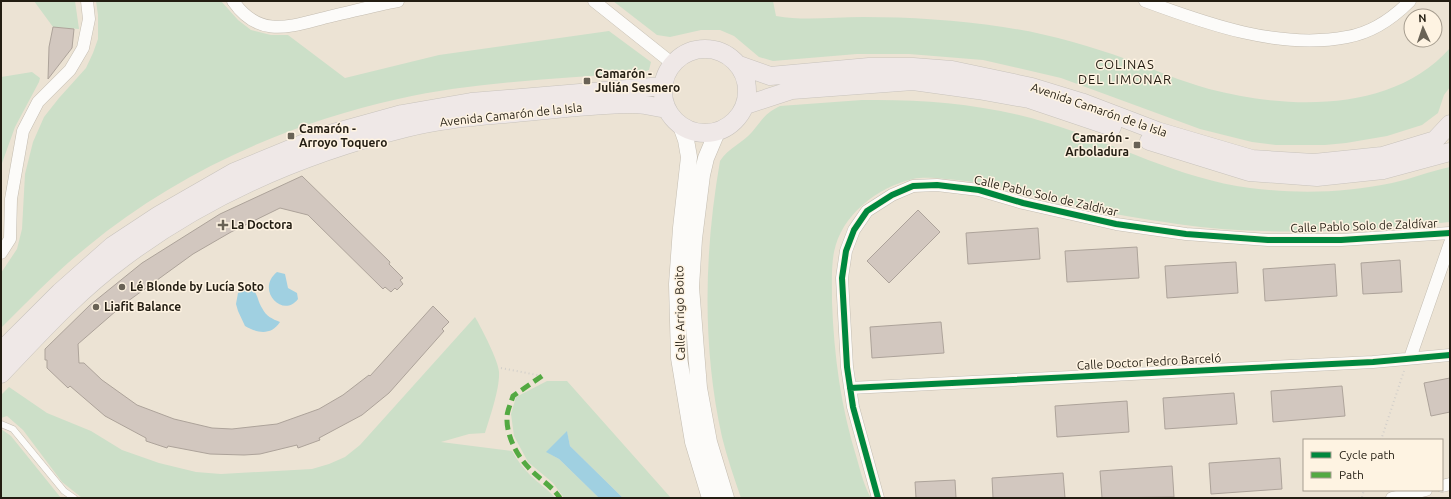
<svg xmlns="http://www.w3.org/2000/svg" width="1451" height="499" font-family="Ubuntu,sans-serif">
  <style>
    .green { fill: #ccdfc8 }
    .water { fill: #a0d0e1 }
    .building { fill: #d2c7bf; stroke: #ada39a }
    .lines { fill: none; stroke-linecap: round; stroke-linejoin: round }
    .service-casing { stroke: #c4bdb1; stroke-width: 7 }
    .minor-casing { stroke: #c4bdb1; stroke-width: 13 }
    .secondary-casing { stroke: #c4bdb1; stroke-width: 17 }
    .primary-casing { stroke: #c8c3bc; stroke-width: 19 }
    .path { stroke: #d2cfca; stroke-width: 2; stroke-dasharray: 1 3; stroke-linecap: butt }
    .service { stroke: #fcfbf9; stroke-width: 6 }
    .minor { stroke: #fcfbf9; stroke-width: 12 }
    .secondary { stroke: #fcfbf9; stroke-width: 16 }
    .primary { stroke: #efe8e7; stroke-width: 18 }
    .quiet { stroke: #53a942; stroke-width: 5; stroke-dasharray: 10 5; stroke-linecap: butt }
    .cycleway-casing { stroke: #fef3e2; stroke-width: 8 }
    .cycleway { stroke: #00873e; stroke-width: 6 }
    .poi-dot { fill: #696256; stroke: #fef3e2; stroke-width: 1.5 }
    .labels { text-anchor: middle; stroke-width: 3; stroke-linejoin: round; paint-order: stroke }
    .poi-label { font-size: 12px; font-weight: bold; fill: #231d12; stroke: #fef3e2; text-anchor: start }
    .street-label { font-size: 12px; fill: #231d12; stroke: #fef3e2 }
    .neighbourhood-label { font-size: 13px; letter-spacing: 1px; fill: #231d12; stroke: #fef3e2 }
  </style>
  <rect width="100%" height="100%" fill="#ece3d4"/>
  <path class="green" d="M34,1H75L79,29L53,27Z
    M96,1H221L238,20L251,30L271,35H288L345,78L439,55L609,31L651,62L649,70L643,72C562,79 478,81 398,99C286,124 176,173 87,247C57,271 29,300 1,328V273L17,249L22,229L25,174L33,142L44,117L59,98L86,68L93,53L98,39V15Z
    M613,1H773L776,16C804,21 834,17 863,17C910,17 957,20 1003,27C1045,33 1087,45 1126,59C1153,69 1180,81 1209,89C1286,109 1392,114 1450,48V87L1444,95L1438,113L1422,125L1387,136L1346,143L1325,145H1276L1252,142L1200,129L1061,78L983,60L909,54H857L773,61L759,57L734,36L720,30H701L670,37L657,35Z
    M32,72L40,78L39,82L15,127L1,166V77Z
    M862,100C925,99 987,104 1048,123C1115,143 1179,179 1250,188C1297,194 1345,193 1392,183C1411,179 1430,171 1450,167V222C1360,231 1267,237 1177,224C1144,219 1111,214 1079,206C1034,196 991,182 945,179C935,178 923,177 913,179C878,187 841,215 834,252C831,268 832,286 832,302C834,356 841,408 857,459C861,473 864,486 871,498H741C734,478 727,457 722,437C702,346 704,253 720,161C728,148 743,143 752,132C763,119 764,114 780,106Z
    M475,317C481,327 499,362 499,372C500,388 490,417 485,433L469,434L441,442L512,451C517,460 523,468 531,476C539,484 548,489 555,498H82L62,482L23,430L7,416L1,418V395L9,387L47,413L91,431L122,450L159,463L196,472L221,474L312,469L329,464L345,457L360,445Z
    M547,381H567L671,498H623L570,446L567,432L547,452L559,459L599,498H564L553,483L528,462L514,436L511,414L516,397Z
    M1,429L11,436L61,498H1Z"/>
  <path class="water" d="M277,272L285,274L288,288L297,293L298,299C283,319 255,290 277,272Z
    M245,288C259,289 256,299 262,308C266,316 272,319 280,322C271,336 257,333 245,326L238,311L236,304L238,293Z
    M567,431L570,446L623,498H599L559,459L546,452Z"/>
  <path class="building" d="M53,27L74,29L72,48L48,79L49,47Z
    M302,176L390,262L389,264L403,278L400,280L403,284L397,290L395,288L391,292L385,287L383,289L308,215L280,208L231,232L193,254L124,304L78,344L79,363H84L102,380L137,405L174,419L212,428L232,429L277,424L319,409L343,395L369,375L370,376L433,306L449,322L442,329L444,331L389,393L362,415L319,438L320,440L298,448L297,445L260,454L244,455L210,454L168,446L167,448L146,441V438L105,416L70,386L68,388L47,368V360H45V349L90,305L142,263L220,214Z
    M918,210L940,232L889,283L867,261Z
    M1038,228L1040,259L968,264L966,233Z
    M1137,247L1139,278L1067,282L1065,251Z
    M1400,260L1402,292L1363,294L1361,263Z
    M1236,262L1238,293L1167,298L1165,266Z
    M1335,264L1337,296L1265,301L1263,269Z
    M941,322L944,353L872,358L870,327Z
    M1450,378V412L1431,416L1424,383Z
    M1342,386L1345,416L1273,422L1271,391Z
    M1234,393L1237,424L1165,429L1163,398Z
    M1127,401L1129,432L1057,437L1055,406Z
    M1280,458L1282,489L1211,494L1209,463Z
    M1172,466L1174,497L1102,498L1100,471Z
    M1063,473L1065,498H993L992,478Z
    M955,480L956,498H916L915,482Z"/>
  <g class="lines">
    <g class="service-casing">
      <path id="service" d="M1,424L13,429L64,491L74,498"/>
    </g>
    <g class="minor-casing">
      <path id="minor" d="M233,1C261,41 293,25 332,16C354,11 376,5 398,1
        M594,1L673,64
        M1145,1C1207,24 1280,50 1347,37C1371,33 1393,18 1410,1
        M1,253L10,239L11,199L23,131L38,102L70,70L83,48L89,19L87,1
        M1410,358L1450,243
        M850,388L1373,362L1450,355
        M1442,486L1450,484
        M878,498L853,407L847,367L842,278L846,251L854,230L867,211L892,195L913,186L937,185L979,190L1023,203L1116,224L1186,234L1268,240H1341L1450,233
        M1392,498L1426,490"/>
    </g>
    <g class="secondary-casing">
      <path id="secondary" d="M681,126L686,140L689,157L681,228L677,284L679,358L693,442L710,498
        M717,132L706,158L702,175L694,239L691,287L699,388L709,442L726,498"/>
    </g>
    <g class="primary-casing">
      <path id="primary" d="M663 91a42 42 0 1 1 84 0a42 42 0 1 1-84 0Z
        M739,65L770,76L869,67H913L952,70L1032,87L1081,102L1157,131L1252,159L1314,163L1382,156L1435,140L1450,124
        M746,105L792,90L913,81L978,90L1029,99L1112,127
        M1149,141L1249,172L1317,177L1383,170L1450,152
        M1,351L60,292L112,246L159,215L234,172L319,137L402,114L471,102L663,86
        M1,374C40,333 78,291 123,258C207,195 305,153 406,128C445,118 486,116 525,112C561,109 597,104 633,104C644,104 656,107 667,109"/>
    </g>
    <path class="path" d="M501,368L542,376
      M1381,440L1404,371
      M1358,498L1362,497L1364,490"/>
    <use href="#service" class="service"/>
    <use href="#minor" class="minor"/>
    <use href="#secondary" class="secondary"/>
    <use href="#primary" class="primary"/>
    <path class="quiet" d="M542,376L513,396C511,403 507,411 507,417C506,435 517,456 529,468C539,479 551,485 560,498"/>
    <g class="cycleway-casing">
      <path id="cycleway" d="M850,388L1373,362L1450,355
        M878,498L853,407L847,367L842,278L846,251L854,230L867,211L892,195L913,186L937,185L979,190L1023,203L1116,224L1186,234L1268,240H1341L1450,233"/>
    </g>
    <use href="#cycleway" class="cycleway"/>
  </g>
  <g class="poi-dot">
    <rect x="583" y="77" width="8" height="8" rx="2"/>
    <rect x="287" y="132" width="8" height="8" rx="2"/>
    <rect x="1133" y="141" width="8" height="8" rx="2"/>
    <path d="M221 219h4v4h4v4h-4v4h-4v-4h-4v-4h4z"/>
    <circle cx="122" cy="287" r="4"/>
    <circle cx="96" cy="307" r="4"/>
  </g>
  <g class="labels">
    <g class="poi-label">
      <text x="595" y="78">Camarón -<tspan x="595" dy="14">Julián Sesmero</tspan></text>
      <text x="299" y="133">Camarón -<tspan x="299" dy="14">Arroyo Toquero</tspan></text>
      <text x="1129" y="142" text-anchor="end">Camarón -<tspan x="1129" dy="14">Arboladura</tspan></text>
      <text x="231" y="229">La Doctora</text>
      <text x="130" y="291">Lé Blonde by Lucía Soto</text>
      <text x="104" y="311">Liafit Balance</text>
    </g>
    <g class="street-label">
      <text transform="translate(1099 110) rotate(19)" y="4">Avenida Camarón de la Isla</text>
      <text transform="translate(511 115) rotate(-6)" y="4">Avenida Camarón de la Isla</text>
      <text transform="translate(1046 196) rotate(13)" y="4">Calle Pablo Solo de Zaldívar</text>
      <text transform="translate(1364 226) rotate(-2)" y="4">Calle Pablo Solo de Zaldívar</text>
      <text transform="translate(680 313) rotate(-91)" y="4">Calle Arrigo Boito</text>
      <text transform="translate(1149 362) rotate(-3)" y="4">Calle Doctor Pedro Barceló</text>
    </g>
    <g class="neighbourhood-label">
      <text x="1125" y="69">COLINAS<tspan x="1125" dy="15">DEL LIMONAR</tspan></text>
    </g>
  </g>
  <rect width="1451" height="499" fill="none" stroke="#231d12" stroke-width="4"/>
  <rect x="1303" y="439" width="140" height="52" fill="#fef3e2" stroke="#a69d8f"/>
  <rect x="1311" y="452" width="20" height="6" fill="#00873e" stroke="#a69d8f"/>
  <text x="1339" y="459" font-size="12" fill="#231d12">Cycle path</text>
  <rect x="1311" y="472" width="20" height="6" fill="#53a942" stroke="#a69d8f"/>
  <text x="1339" y="479" font-size="12" fill="#231d12">Path</text>
  <g transform="translate(1423 28) rotate(357)"><circle r="19" fill="#fef3e2" stroke="#a69d8f"/>
  <path d="M0-3L7 15L0 10L-7 15Z" fill="#696256"/>
  <text y="-6" font-size="11" font-weight="bold" text-anchor="middle" fill="#231d12">N</text>
  </g>
</svg>
